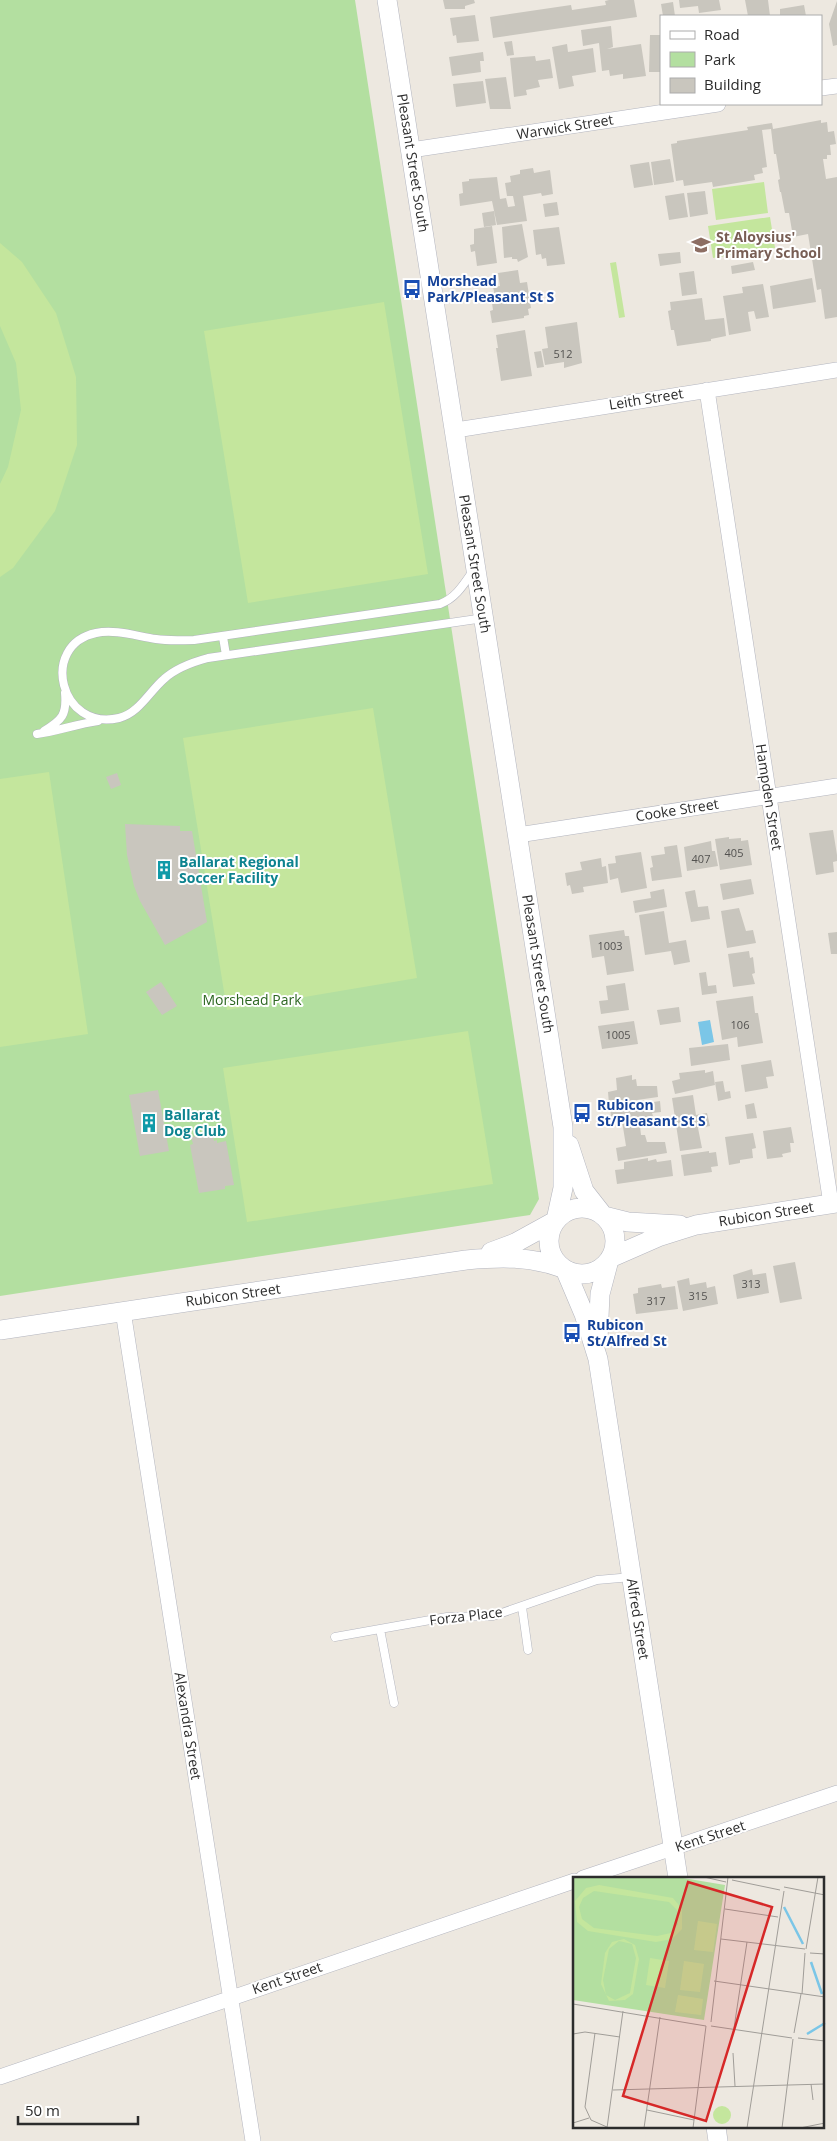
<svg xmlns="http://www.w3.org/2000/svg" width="837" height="2141" font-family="'Open Sans',sans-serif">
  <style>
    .green { fill: #b3dfa0 }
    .pitch { fill: #c4e69d }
    .water { fill: #7bc6e7 }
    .building { fill: #c9c6be }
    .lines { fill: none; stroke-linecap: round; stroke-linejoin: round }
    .service-casing { stroke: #b3b5bf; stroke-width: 9 }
    .minor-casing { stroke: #b3b5bf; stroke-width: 16 }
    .tertiary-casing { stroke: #b3b5bf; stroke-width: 20 }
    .service { stroke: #fff; stroke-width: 8 }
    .minor { stroke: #fff; stroke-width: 15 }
    .tertiary { stroke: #fff; stroke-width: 19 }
    .labels { text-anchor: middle; stroke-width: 4; stroke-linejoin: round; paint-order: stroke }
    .number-label { font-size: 11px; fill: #535250 }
    .street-label { font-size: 14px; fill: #2c2c2c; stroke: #fff }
    .education-label { font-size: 14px; font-weight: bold; fill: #785e54; stroke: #fff; text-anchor: start }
    .transit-label { font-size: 14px; font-weight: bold; fill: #164399; stroke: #fff; text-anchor: start }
    .culture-label { font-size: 14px; font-weight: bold; fill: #0d838f; stroke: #fff; text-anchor: start }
    .park-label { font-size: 14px; fill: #2b6620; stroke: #fff }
    .inset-river { fill: none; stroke: #7bc6e7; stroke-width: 2.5 }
    .inset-road { fill: none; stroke: #a09d98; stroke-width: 1 }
    .view { fill: #d62828; fill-opacity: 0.15; stroke: #d62828; stroke-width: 2.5 }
    .inset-edge { fill: none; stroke: #2c2c2c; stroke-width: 2.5 }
  </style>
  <rect width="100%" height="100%" fill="#ede8e0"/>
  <path class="green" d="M0,0H355L539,1199L530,1215L0,1296Z"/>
  <path class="pitch" d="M764,182L768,213L716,220L712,189Z
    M770,217L775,248L713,258L708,226Z
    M0,243L22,262L56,313L76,377L77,445L55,511L13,568L0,577V484L8,467L21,410L16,363L0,326Z
    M616,262L625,317L619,318L610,263Z
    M384,302L428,574L248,603L204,331Z
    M373,708L417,978L227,1010L183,738Z
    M49,772L88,1034L0,1047V779Z
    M468,1031L493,1184L247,1222L223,1068Z"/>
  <path class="water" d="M710,1020L714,1042L702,1045L698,1022Z"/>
  <path class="building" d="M443,0H474L475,3L465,6V9H445Z
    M609,0H634L637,17L493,38L490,17L571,5L572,10L606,5L605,1Z
    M679,0H719L721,10L699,13L698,6L680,8Z
    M745,0H768L770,16H748Z
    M837,1V45L833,46L829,24Z
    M673,2L675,16H663L661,4Z
    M804,5L806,16H780V9Z
    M475,15L479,41L457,43L456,35L453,36L450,18Z
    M611,26L613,47L607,49L641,44L646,76L623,79V74L610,76L609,70L602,71L599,43L583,46L581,30Z
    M650,35H661V72H649Z
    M512,41L514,55L507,56L504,42Z
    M567,44L568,52L593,48L596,72L572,76L574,86L559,89L552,47Z
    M483,52L484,61H480L481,72L452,76L449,57Z
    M535,56L536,61L550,59L553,78L538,80L540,87L526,90L527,95L514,97L510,58Z
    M506,77L511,109H490L485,79Z
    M483,81L486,103L456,107L453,84Z
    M821,120V123L827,122L828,132L834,131L836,144L830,145L831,155H827V159H823L826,179L837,177V317L825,319L821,289L817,290L808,234L793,237L789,213H785L781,192H780L778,180L780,179L776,154H774L771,129L762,130L767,167L762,168L763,173L754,175L755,180L713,187L712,182L684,186L683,180L676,181L671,144L677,143V141L748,130L747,127L772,123L773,129Z
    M670,159L674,182L654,185L651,162Z
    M649,162L653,185L634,188L630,165Z
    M533,168L534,173L550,170L553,194L542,196L541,193L523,196L527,221L497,225L492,201L460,206L459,194L463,193L462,182L469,181V179L497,177L500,199L506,198L508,207L515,206L513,196H507L505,183L511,182L510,176L520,174V170Z
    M705,191L708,214L690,217L687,193Z
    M684,193L688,217L669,220L665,196Z
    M557,202L559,215L545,217L543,204Z
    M494,211L496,225L484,227L482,213Z
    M522,224L528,257L518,262L517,259H512V257L504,258L502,227Z
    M492,226L497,263L477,266L475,251L471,252L470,245L474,244V229Z
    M559,227L565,264L547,266L546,258L542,259L541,254L536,255L533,230Z
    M680,252L681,263L660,266L658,254Z
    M753,262L755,270L732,274L731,266Z
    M518,270L520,283L527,282L531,308L528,309L529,315L524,316V318L492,323L490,311L493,310L491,296H495L493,287L500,286L498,273Z
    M694,271L697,294L682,296L679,273Z
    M812,278L816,302L773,309L770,286Z
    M763,284L769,317L756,319L754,311L748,312L751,331L729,335L723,296L743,293L742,287Z
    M702,298L705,320L724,318L726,336L711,339V341L677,346L674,330H671L668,311L671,310L670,302Z
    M577,322L582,363L564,368V362L545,365L542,349L548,348L545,327Z
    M525,330L532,376L501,381L496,348H498L496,335Z
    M541,351L544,367L537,368L534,352Z
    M117,773L121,785L111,789L106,777Z
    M125,824L180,826V831H192L207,922L165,945L140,901L134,886L127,855Z
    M833,830L837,855V861L833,862L834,872L816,875L809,833Z
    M729,837V839L741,838V841L748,840L752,865L720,870L715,839Z
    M711,841L712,851H715L718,866L687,871L684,847Z
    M677,845L682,877L652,881L650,868L653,867L651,856L665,854L664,847Z
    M641,852L647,888L621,893L618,878L610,880L608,864L616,863L615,856Z
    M601,858L602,867L606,866L608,883L583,887L584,892L572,894L570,885L567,886L565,873L582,870L580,862Z
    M751,879L754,894L723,900L720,884Z
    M664,889L667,907L635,913L633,901L651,898L650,892Z
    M695,890L698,907L708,906L710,919L691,922L685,892Z
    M739,908L746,931L753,930L756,943L727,948L721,911Z
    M664,911L669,943L686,940L690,962L674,965L671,951L645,955L639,915Z
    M624,930L625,936H629L634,971L607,975L604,956L592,958L589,935Z
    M837,932V954H831L828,933Z
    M749,951L750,958L753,957L755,973L752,974L755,984L733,987L728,954Z
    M706,972L708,986L716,985L717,993L702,995L699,973Z
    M161,982L177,1006L162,1015L146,992Z
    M625,983L629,1010L601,1014L599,1001L608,1000L606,986Z
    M753,996L755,1013H758L763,1043L738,1047L737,1037L722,1040L716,1001Z
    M679,1007L681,1022L660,1025L657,1010Z
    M634,1021L638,1044L602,1049L598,1026Z
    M728,1044L730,1060L691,1066L689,1048Z
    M771,1060L774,1076L766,1077L768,1088L745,1092L741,1065Z
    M705,1070V1073L713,1071L715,1085L675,1094L672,1081L680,1079L679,1073Z
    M632,1075V1080L636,1079L637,1086H657L658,1097L609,1104L608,1092L617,1090L616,1078Z
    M723,1081L725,1092L730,1091L731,1098L718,1101L715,1082Z
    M158,1090L169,1151L140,1156L129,1095Z
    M693,1095L696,1115L707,1113L710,1126L698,1128L702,1148L680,1151L672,1098Z
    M660,1101L661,1112L652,1113L653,1116L643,1118L644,1125L640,1126L641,1135H645L647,1142H665L667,1153L618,1161L616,1148L626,1146L622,1121L612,1122L610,1109Z
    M754,1103L757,1118L747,1119L745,1105Z
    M791,1127L794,1143H790L791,1152L782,1154L783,1157L767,1159L763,1131Z
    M213,1133L214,1141L217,1140V1143L226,1141L234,1185L225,1186V1189L199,1193L190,1145L193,1144L191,1137Z
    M753,1133L756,1148L752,1149L753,1158L740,1160V1163L729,1165L725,1137Z
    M709,1151V1153L716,1152L718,1166L711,1167L712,1172L684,1176L681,1155Z
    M648,1158V1161L656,1159L657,1162L671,1160L673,1176L617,1184L615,1170L624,1169V1162Z
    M795,1262L802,1299L780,1303L773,1266Z
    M752,1269L753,1275L766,1273L769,1293L737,1299L733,1275Z
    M689,1278L690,1285L706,1282L707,1288L715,1286L718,1304L683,1311L677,1281Z
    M661,1284L662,1288L675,1286L678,1309L636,1314L633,1294L638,1293V1288Z"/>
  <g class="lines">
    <g class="service-casing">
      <path id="service" d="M473,571C464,584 456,598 440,604L194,640C181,640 169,641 156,639C136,636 115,629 96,633C39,645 60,732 119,718C139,713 149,692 164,679C176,668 193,662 208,658L484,618
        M223,637L226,655
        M44,731C62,720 67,715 65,693
        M37,734C58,731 77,724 98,721
        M522,1607L528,1650
        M380,1629L394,1703
        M335,1637L447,1617L493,1616L597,1580L632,1577"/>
    </g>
    <g class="minor-casing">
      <path id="minor" d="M821,88L837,86
        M411,150L718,104
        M707,390L831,1204
        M456,430L837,370
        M518,835L837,786
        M123,1311L253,2141
        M583,1878L837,1793
        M0,2077L574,1881"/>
    </g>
    <g class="tertiary-casing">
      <path id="tertiary" d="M387,0L563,1127V1188L556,1220
        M569,1145L584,1191L602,1214
        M549 1241a33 33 0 1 1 66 0a33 33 0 1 1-66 0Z
        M604,1216L628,1222L680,1225
        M491,1252L515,1243L555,1221
        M610,1258L658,1237L696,1225L837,1203
        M565,1269L584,1314L598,1359L678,1878
        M0,1330L466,1260C500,1257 530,1256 563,1268
        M598,1340L600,1294L609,1260
        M716,2127L718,2141"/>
    </g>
    <use href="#service" class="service"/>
    <use href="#minor" class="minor"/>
    <use href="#tertiary" class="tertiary"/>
  </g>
  <defs>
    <g id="school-bare" transform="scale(1.5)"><path d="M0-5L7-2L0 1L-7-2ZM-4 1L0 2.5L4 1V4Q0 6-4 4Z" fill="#8d6e63" stroke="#fff" stroke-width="2.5" paint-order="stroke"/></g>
    <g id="bus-bare" transform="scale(1.5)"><path d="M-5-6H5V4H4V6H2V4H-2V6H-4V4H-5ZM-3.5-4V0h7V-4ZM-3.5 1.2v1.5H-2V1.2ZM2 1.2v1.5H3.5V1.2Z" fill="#1a4fb4" stroke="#fff" stroke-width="2.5" paint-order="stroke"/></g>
    <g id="building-bare" transform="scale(1.5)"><path d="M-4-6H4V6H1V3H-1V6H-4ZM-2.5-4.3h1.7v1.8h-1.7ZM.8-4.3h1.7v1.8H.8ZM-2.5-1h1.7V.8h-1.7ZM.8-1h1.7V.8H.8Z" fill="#0f9aa8" stroke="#fff" stroke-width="2.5" paint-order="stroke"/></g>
  </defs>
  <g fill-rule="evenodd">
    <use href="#school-bare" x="701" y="245"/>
    <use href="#bus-bare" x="412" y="289"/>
    <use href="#building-bare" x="164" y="870"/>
    <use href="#bus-bare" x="582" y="1113"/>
    <use href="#building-bare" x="149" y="1123"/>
    <use href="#bus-bare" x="572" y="1333"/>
  </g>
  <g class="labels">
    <g class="number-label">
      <text x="563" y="358">512</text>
      <text x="734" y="857">405</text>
      <text x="701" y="863">407</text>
      <text x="610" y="950">1003</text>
      <text x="740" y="1029">106</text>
      <text x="618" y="1039">1005</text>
      <text x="751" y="1288">313</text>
      <text x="698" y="1300">315</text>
      <text x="656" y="1305">317</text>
    </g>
    <g class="street-label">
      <text transform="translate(565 127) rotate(-9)" y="5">Warwick Street</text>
      <text transform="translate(413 163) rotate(81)" y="5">Pleasant Street South</text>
      <text transform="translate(646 399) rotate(-9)" y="5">Leith Street</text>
      <text transform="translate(475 564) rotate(81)" y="5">Pleasant Street South</text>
      <text transform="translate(769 797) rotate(81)" y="5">Hampden Street</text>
      <text transform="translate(677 810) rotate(-9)" y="5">Cooke Street</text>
      <text transform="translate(538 964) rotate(81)" y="5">Pleasant Street South</text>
      <text transform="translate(766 1214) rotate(-9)" y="5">Rubicon Street</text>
      <text transform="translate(233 1295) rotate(-8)" y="5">Rubicon Street</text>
      <text transform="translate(466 1616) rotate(-7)" y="5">Forza Place</text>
      <text transform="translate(638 1619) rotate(81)" y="5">Alfred Street</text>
      <text transform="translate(188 1726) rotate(81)" y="5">Alexandra Street</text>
      <text transform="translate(710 1836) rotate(-18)" y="5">Kent Street</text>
      <text transform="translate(287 1978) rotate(-19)" y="5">Kent Street</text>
    </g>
    <g class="education-label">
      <text x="716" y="242">St Aloysius'<tspan x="716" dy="16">Primary School</tspan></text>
    </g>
    <g class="transit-label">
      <text x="427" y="286">Morshead<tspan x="427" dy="16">Park/Pleasant St S</tspan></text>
      <text x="597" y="1110">Rubicon<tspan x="597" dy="16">St/Pleasant St S</tspan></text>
      <text x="587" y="1330">Rubicon<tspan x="587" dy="16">St/Alfred St</tspan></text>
    </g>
    <g class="culture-label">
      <text x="179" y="867">Ballarat Regional<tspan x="179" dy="16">Soccer Facility</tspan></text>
      <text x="164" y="1120">Ballarat<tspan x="164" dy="16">Dog Club</tspan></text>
    </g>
    <g class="park-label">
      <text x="252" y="1005">Morshead Park</text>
    </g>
  </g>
  <g transform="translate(573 1877)">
    <rect width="251" height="251" fill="#ede8e0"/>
    <path d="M0,0H104L152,8L131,143L0,123Z" fill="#b3dfa0"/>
    <path d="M26,8L100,21L109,32V52L99,62L83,65L15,54L4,45L2,24L13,11ZM21,14L96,25L104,33L105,47L98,56L84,59L21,51L9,42L6,30L10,21ZM125,44L144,47L140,75L121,73ZM51,62L62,68L66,82L60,117L52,123L36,124L28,107L32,76L39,65ZM46,64L59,67L63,81L57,116L42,123L33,118L30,103L36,72ZM77,81L96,84L92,111L73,108ZM111,84L131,87L127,115L107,113ZM105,118L130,122L128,138L102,135ZM140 238a9 9 0 1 1 18 0a9 9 0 1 1-18 0Z" fill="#c4e69d" fill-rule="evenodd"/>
    <path class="inset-river" d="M211,30L230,67M238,85L249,117M234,157L252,146"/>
    <path class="inset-road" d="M131,0L153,5M159,3L207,13M211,10L252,18M152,32L205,40M148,62L232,72M233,72L245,0M237,76L252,77M141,104L252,120M229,117L232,76M0,127L133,149M138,145L155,0M138,149L219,161M161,151L174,65M22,156L12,230L18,243L34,250M221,156L228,117M0,157L12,155L47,160M225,161L252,164M160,176L162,209M238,207L240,223M40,213L252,207M74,233L121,243M0,246L16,241M34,251L50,134M71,251L87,140M120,251L133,149M174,251L211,14M209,251L220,162M227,251L252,246"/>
    <path class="view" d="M115,5L199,30L133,244L50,219Z"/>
    <rect width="251" height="251" class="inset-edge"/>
  </g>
  <rect x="660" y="15" width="162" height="90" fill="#ffffff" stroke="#ababab"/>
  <rect x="670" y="31" width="25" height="8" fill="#ffffff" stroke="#ababab"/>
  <text x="704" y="40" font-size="15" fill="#2c2c2c">Road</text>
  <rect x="670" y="52" width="25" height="15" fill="#b3dfa0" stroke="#ababab"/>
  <text x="704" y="65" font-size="15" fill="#2c2c2c">Park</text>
  <rect x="670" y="78" width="25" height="15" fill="#c9c6be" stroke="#ababab"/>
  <text x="704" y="90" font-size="15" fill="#2c2c2c">Building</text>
  <path d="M18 2116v8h120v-8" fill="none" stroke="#2c2c2c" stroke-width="2.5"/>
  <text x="25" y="2116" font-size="15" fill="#2c2c2c" stroke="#ffffff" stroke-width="4" paint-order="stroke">50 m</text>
</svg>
